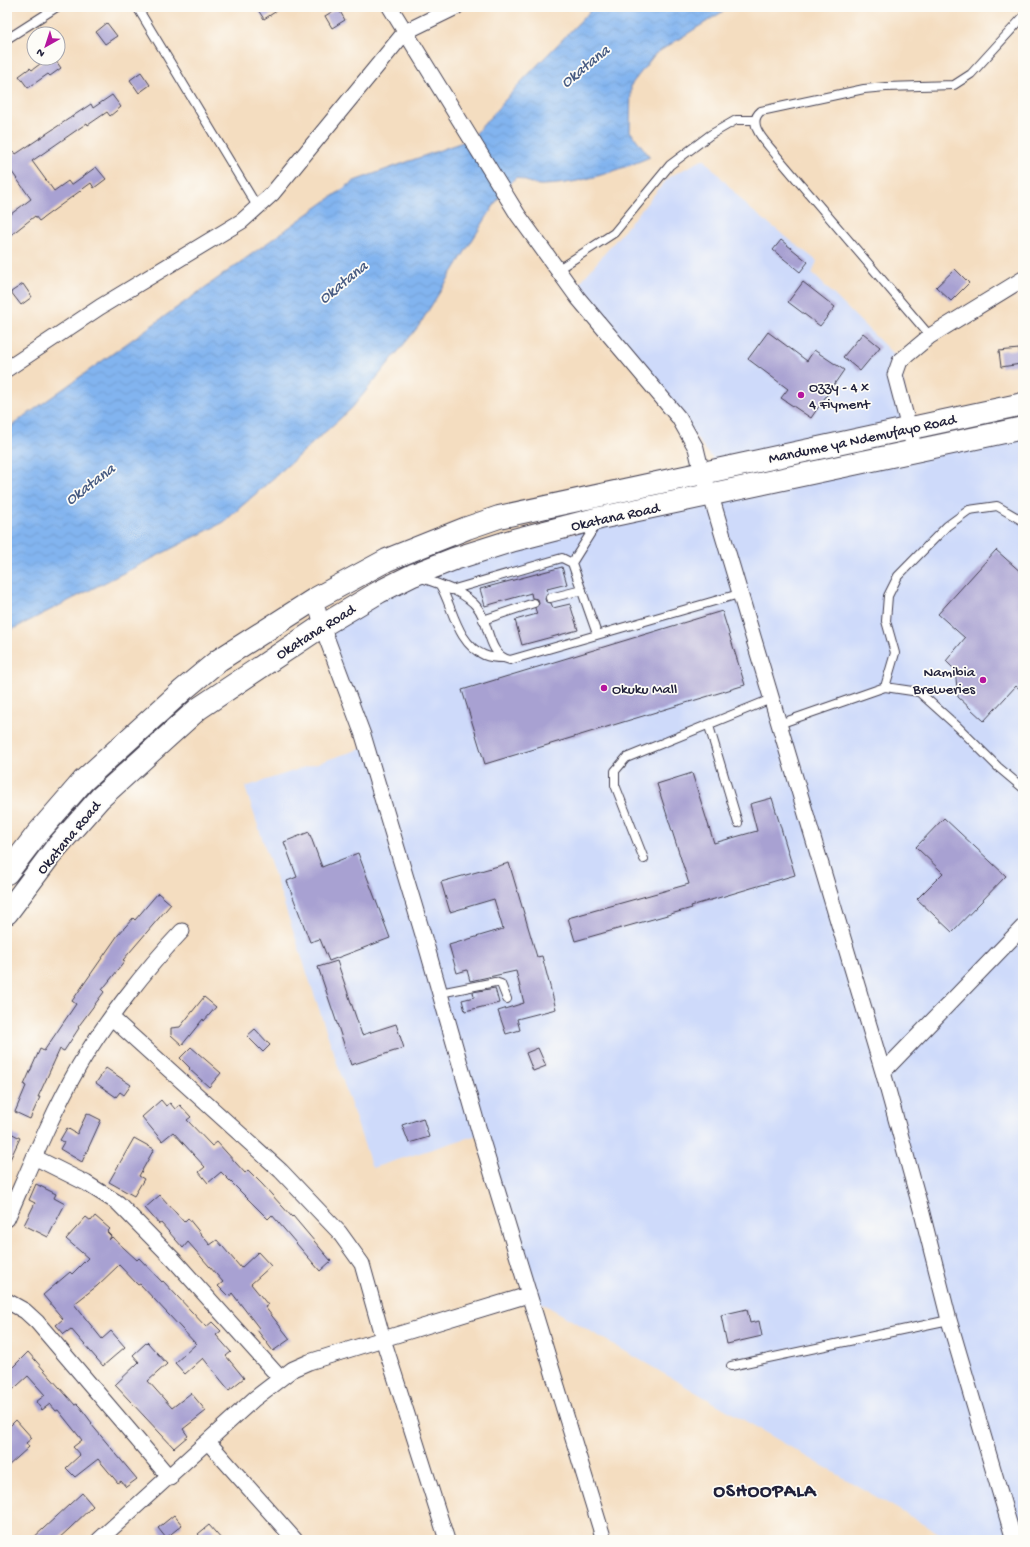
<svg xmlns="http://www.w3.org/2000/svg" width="1030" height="1547" font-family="'Gochi Hand',sans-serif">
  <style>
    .built { fill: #cedafa }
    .water { fill: url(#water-waves); stroke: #526b95 }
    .building { fill: #a8a1d2 }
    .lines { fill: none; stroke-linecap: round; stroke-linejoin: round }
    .service-casing { stroke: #423e4f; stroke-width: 10 }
    .minor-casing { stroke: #423e4f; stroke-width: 17 }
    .primary-casing { stroke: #423e4f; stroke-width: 24 }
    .service { stroke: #fff; stroke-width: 8 }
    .minor { stroke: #fff; stroke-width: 15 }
    .primary { stroke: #fff; stroke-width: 22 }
    .poi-dot { fill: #b5179e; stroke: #fdfcf7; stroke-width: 1.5 }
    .labels { text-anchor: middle; stroke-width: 3.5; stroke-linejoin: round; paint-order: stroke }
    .poi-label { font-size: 15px; fill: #22223b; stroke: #fdfcf7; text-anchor: start }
    .street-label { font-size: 15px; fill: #22223b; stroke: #fdfcf7 }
    .water-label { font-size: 16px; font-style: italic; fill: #485c83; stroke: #fdfcf7 }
    .district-label { font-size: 19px; font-weight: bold; letter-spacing: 1px; fill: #22223b; stroke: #fdfcf7 }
  </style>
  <defs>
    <pattern id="water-waves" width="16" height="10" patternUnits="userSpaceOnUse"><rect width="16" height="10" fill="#82b4ef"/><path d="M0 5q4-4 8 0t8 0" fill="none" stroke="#709ace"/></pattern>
  </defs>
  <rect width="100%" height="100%" fill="#fdfcf7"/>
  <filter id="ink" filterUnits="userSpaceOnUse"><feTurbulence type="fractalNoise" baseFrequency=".025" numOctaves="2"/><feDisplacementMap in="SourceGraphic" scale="8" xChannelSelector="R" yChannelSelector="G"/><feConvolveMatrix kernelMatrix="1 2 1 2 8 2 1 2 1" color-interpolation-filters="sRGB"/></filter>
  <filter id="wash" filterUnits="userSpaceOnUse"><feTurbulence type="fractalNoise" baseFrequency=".012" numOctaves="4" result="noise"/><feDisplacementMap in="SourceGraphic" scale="16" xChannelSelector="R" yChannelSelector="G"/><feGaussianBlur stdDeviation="0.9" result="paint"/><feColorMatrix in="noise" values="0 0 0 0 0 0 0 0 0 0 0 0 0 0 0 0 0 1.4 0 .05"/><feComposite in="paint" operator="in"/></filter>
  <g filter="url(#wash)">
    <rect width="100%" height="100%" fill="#f4ddc0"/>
    <path class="built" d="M704,159L749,208L817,261L812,273L900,361L915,451L1023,428V1540H951L528,1295L480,1134L372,1168L245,787L366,747L324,627L431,573L711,495L712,458L578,285L669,177Z"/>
    <path class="water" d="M594,7H730L655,54L631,85L630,131L650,157C617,171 580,184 543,185C535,186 524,180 516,177L503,191L418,327L352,408L224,522L7,632V429L354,181L471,139L520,83Z"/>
    <g id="blocks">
      <path class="building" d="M256,7H283L264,19Z
        M338,8L345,20L332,28L325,16Z
        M107,23L117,36L105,44L96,32Z
        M48,58H54L61,68L50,76L48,74L28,88L19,76L30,68L32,70Z
        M141,72L150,85L139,93L130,80Z
        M112,95L121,107L110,116L107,112L88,125L87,123L32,161L54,191L68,181L71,185L96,167L106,179L94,188L91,183L39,221L35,216L7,238V217L31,199L7,165V157L14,151L16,154L91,104L93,108Z
        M781,240L808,262L800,272L773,250Z
        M955,269L969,283L951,301L936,287Z
        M803,282L835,307L820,326L788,302Z
        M23,284L32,297L21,305L11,292Z
        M768,332L807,361L814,350L844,370L811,418L781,398L788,389L748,359Z
        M863,333L880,347L860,371L843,357Z
        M1019,349L1021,364L1001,367L999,351Z
        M996,550L1023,574V692L1016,686L984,721L958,697L955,670L946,661L965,638L938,614Z
        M562,567L567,584L547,589L548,593L545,599L546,602L551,603L553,608L570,604L578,630L522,645L515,620L537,614L535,608L539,604L538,599L532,598L531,593L485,606L480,589Z
        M722,611L745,685L485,764L462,690Z
        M692,773L714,843L757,831L750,804L772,798L795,875L691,906L692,908L575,941L568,918L689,884L657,784Z
        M944,818L1006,876L952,932L917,899L943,873L916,847Z
        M309,832L322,867L358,853L390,938L329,961L320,939L310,942L287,881L297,877L284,842Z
        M509,863L537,957L542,956L556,1009L517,1019L520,1030L506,1034L498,1011L524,1003L516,971L470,981L467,970L457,973L449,945L503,929L494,899L450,912L441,882Z
        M158,893L171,904L123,960L125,961L102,990L104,992L78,1027L79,1028L64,1051L60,1049L38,1097H40L30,1119L15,1112L26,1086L24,1085L40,1049L44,1051L76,1004L72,1001L118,935L133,918L135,920Z
        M337,961L362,1035L396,1024L404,1048L351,1065L318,967Z
        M495,988L499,1003L465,1011L462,1000L474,997L473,992Z
        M204,997L216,1007L204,1021L203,1019L182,1045L171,1035V1028L180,1027Z
        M255,1029L270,1045L263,1052L247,1036Z
        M191,1047L221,1073L209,1087L189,1069L190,1068L180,1058Z
        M538,1048L546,1066L533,1071L526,1053Z
        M106,1068L131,1085L124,1095L120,1092L116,1097L96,1083Z
        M161,1100L166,1106L170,1103L175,1109L180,1105L191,1117L187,1120L212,1146L217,1142L245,1173L248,1170L262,1184L292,1217L293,1216L331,1261L320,1271L272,1215L268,1219L221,1172L208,1183L199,1172L205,1167L173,1132L162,1141L142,1117Z
        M87,1113L101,1120L82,1162L60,1149L64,1142L60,1140L67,1128L77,1134Z
        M423,1118L429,1137L409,1143L402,1125Z
        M7,1131L20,1138L7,1166Z
        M134,1138L154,1149L139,1176L144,1179L134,1196L109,1182Z
        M36,1184L56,1194L54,1198L65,1204L48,1237L24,1225L35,1203L29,1200Z
        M160,1195L184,1222L188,1218L210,1245L217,1240L241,1268L258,1252L271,1266L251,1284L268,1305L265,1307L290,1339L273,1351L257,1330L259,1328L232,1293L229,1297L218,1286L223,1282L188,1242L183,1248L161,1223L159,1224L145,1208Z
        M95,1216L110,1229L107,1232L111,1236L109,1240L112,1237L137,1260L139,1258L162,1282L163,1281L206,1327L212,1322L221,1331L216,1335L231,1352L226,1356L244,1378L229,1390L203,1358L185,1374L175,1363L196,1344L140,1284L138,1285L119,1265L97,1286L74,1304L102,1339L111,1331L125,1347L103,1366L71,1329L64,1334L56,1325L63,1319L43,1295L70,1272L72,1274L88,1258L66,1239L86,1217L91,1221Z
        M747,1309L750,1323L759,1321L762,1336L727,1344L721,1315Z
        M147,1342L167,1364L148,1381L172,1408L191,1393L206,1411L183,1429L188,1436L174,1448L115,1385L139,1362L133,1355Z
        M28,1352L75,1405L77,1404L80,1407L92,1423L91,1424L137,1479L126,1487L121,1481L118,1483L98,1459L75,1477L66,1468L80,1455L73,1447L82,1440L58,1410L56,1411L50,1404L42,1410L36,1402L45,1395L28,1376L7,1395V1373Z
        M16,1420L32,1438L26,1443L29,1447L7,1467V1429Z
        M82,1493L93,1506L69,1529L57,1540H31Z
        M174,1515L182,1525L166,1538L158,1528Z
        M209,1525L222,1540H203L198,1534Z"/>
    </g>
  </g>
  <g filter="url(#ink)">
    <use href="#blocks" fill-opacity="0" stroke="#423e4f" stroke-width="1"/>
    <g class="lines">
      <g class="service-casing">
        <path id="service" d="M137,7L258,208
          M7,39L57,7
          M557,270L614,233L670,165L710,135L736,120H755
          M930,336L776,155C767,143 745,124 761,111L864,89L886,87L954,85L971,74L1023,17
          M572,563L597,523
          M419,577C438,584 464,591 477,607C490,622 487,656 510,660L739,594
          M440,585C453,607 457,644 484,655C489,657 497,658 503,658
          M451,590L562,558L572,563L597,634
          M550,598L582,590
          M483,620L534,603
          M885,687L895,653L886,621L888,596L898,576L947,526L969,510L997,506L1023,521
          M779,724L885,687L919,692L958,727L998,767L1023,788
          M709,726L738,823
          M644,859L615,785V771L626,758L771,699
          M440,993L495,982L501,984L507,999
          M731,1366L949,1320
          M1022,1540L1023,1539"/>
      </g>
      <g class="minor-casing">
        <path id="minor" d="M390,7L518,215L578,298L679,418L696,448L702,473L711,496L883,1072L922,1213L949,1320L1014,1540
          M7,369L100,307L242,221L272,194L405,32L456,7
          M915,451L895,375L900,361L930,336L1023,279
          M315,599L322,626L363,735L427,948L480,1134L604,1540
          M112,1018L281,1171L339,1232L362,1264L383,1339L447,1540
          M883,1072L1023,927
          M34,1157L86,1183L118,1203L174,1260L280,1378
          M7,1219C30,1167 51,1115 79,1066C106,1020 146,969 182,931
          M7,1301L25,1311L37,1322L170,1478
          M208,1442L295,1540
          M99,1540L254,1399L293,1369L309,1362L383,1339L528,1295"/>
      </g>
      <g class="primary-casing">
        <path id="primary" d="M7,873L37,834L83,781L183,690L219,660L315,599L387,560L467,528L499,517L1023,404
          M7,913L55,849L100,798L198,709L322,626L379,592L413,575L454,559L514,540L600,518L1023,428"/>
      </g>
      <use href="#service" class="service"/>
      <use href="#minor" class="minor"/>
      <use href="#primary" class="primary"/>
    </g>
  </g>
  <g class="poi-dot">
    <circle cx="801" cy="395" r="4"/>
    <circle cx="983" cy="680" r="4"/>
    <circle cx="604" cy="688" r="4"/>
  </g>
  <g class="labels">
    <g class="poi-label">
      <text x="809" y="391">Ozzy - 4 x<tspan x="809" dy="17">4 Fiyment</tspan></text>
      <text x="975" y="676" text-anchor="end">Namibia<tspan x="975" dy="17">Breweries</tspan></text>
      <text x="612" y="693">Okuku Mall</text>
    </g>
    <g class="street-label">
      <text transform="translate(862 438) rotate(-12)" y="5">Mandume ya Ndemufayo Road</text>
      <text transform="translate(615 516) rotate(-12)" y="5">Okatana Road</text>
      <text transform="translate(315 631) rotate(-32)" y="5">Okatana Road</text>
      <text transform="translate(68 837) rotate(-50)" y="5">Okatana Road</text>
    </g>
    <g class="water-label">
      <text transform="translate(584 65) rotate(-39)" y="6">Okatana</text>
      <text transform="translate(342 281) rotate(-39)" y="6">Okatana</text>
      <text transform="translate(89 483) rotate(-37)" y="6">Okatana</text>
    </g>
    <g class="district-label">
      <text x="765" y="1496">OSHOOPALA</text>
    </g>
  </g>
  <rect width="1030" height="1547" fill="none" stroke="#fdfcf7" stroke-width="24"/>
  <g transform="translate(46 46) rotate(219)"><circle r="19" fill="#fdfcf7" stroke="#a5a5ac"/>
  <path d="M0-3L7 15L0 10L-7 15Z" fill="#b5179e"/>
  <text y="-6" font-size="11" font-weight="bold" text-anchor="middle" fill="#22223b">N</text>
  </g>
</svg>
